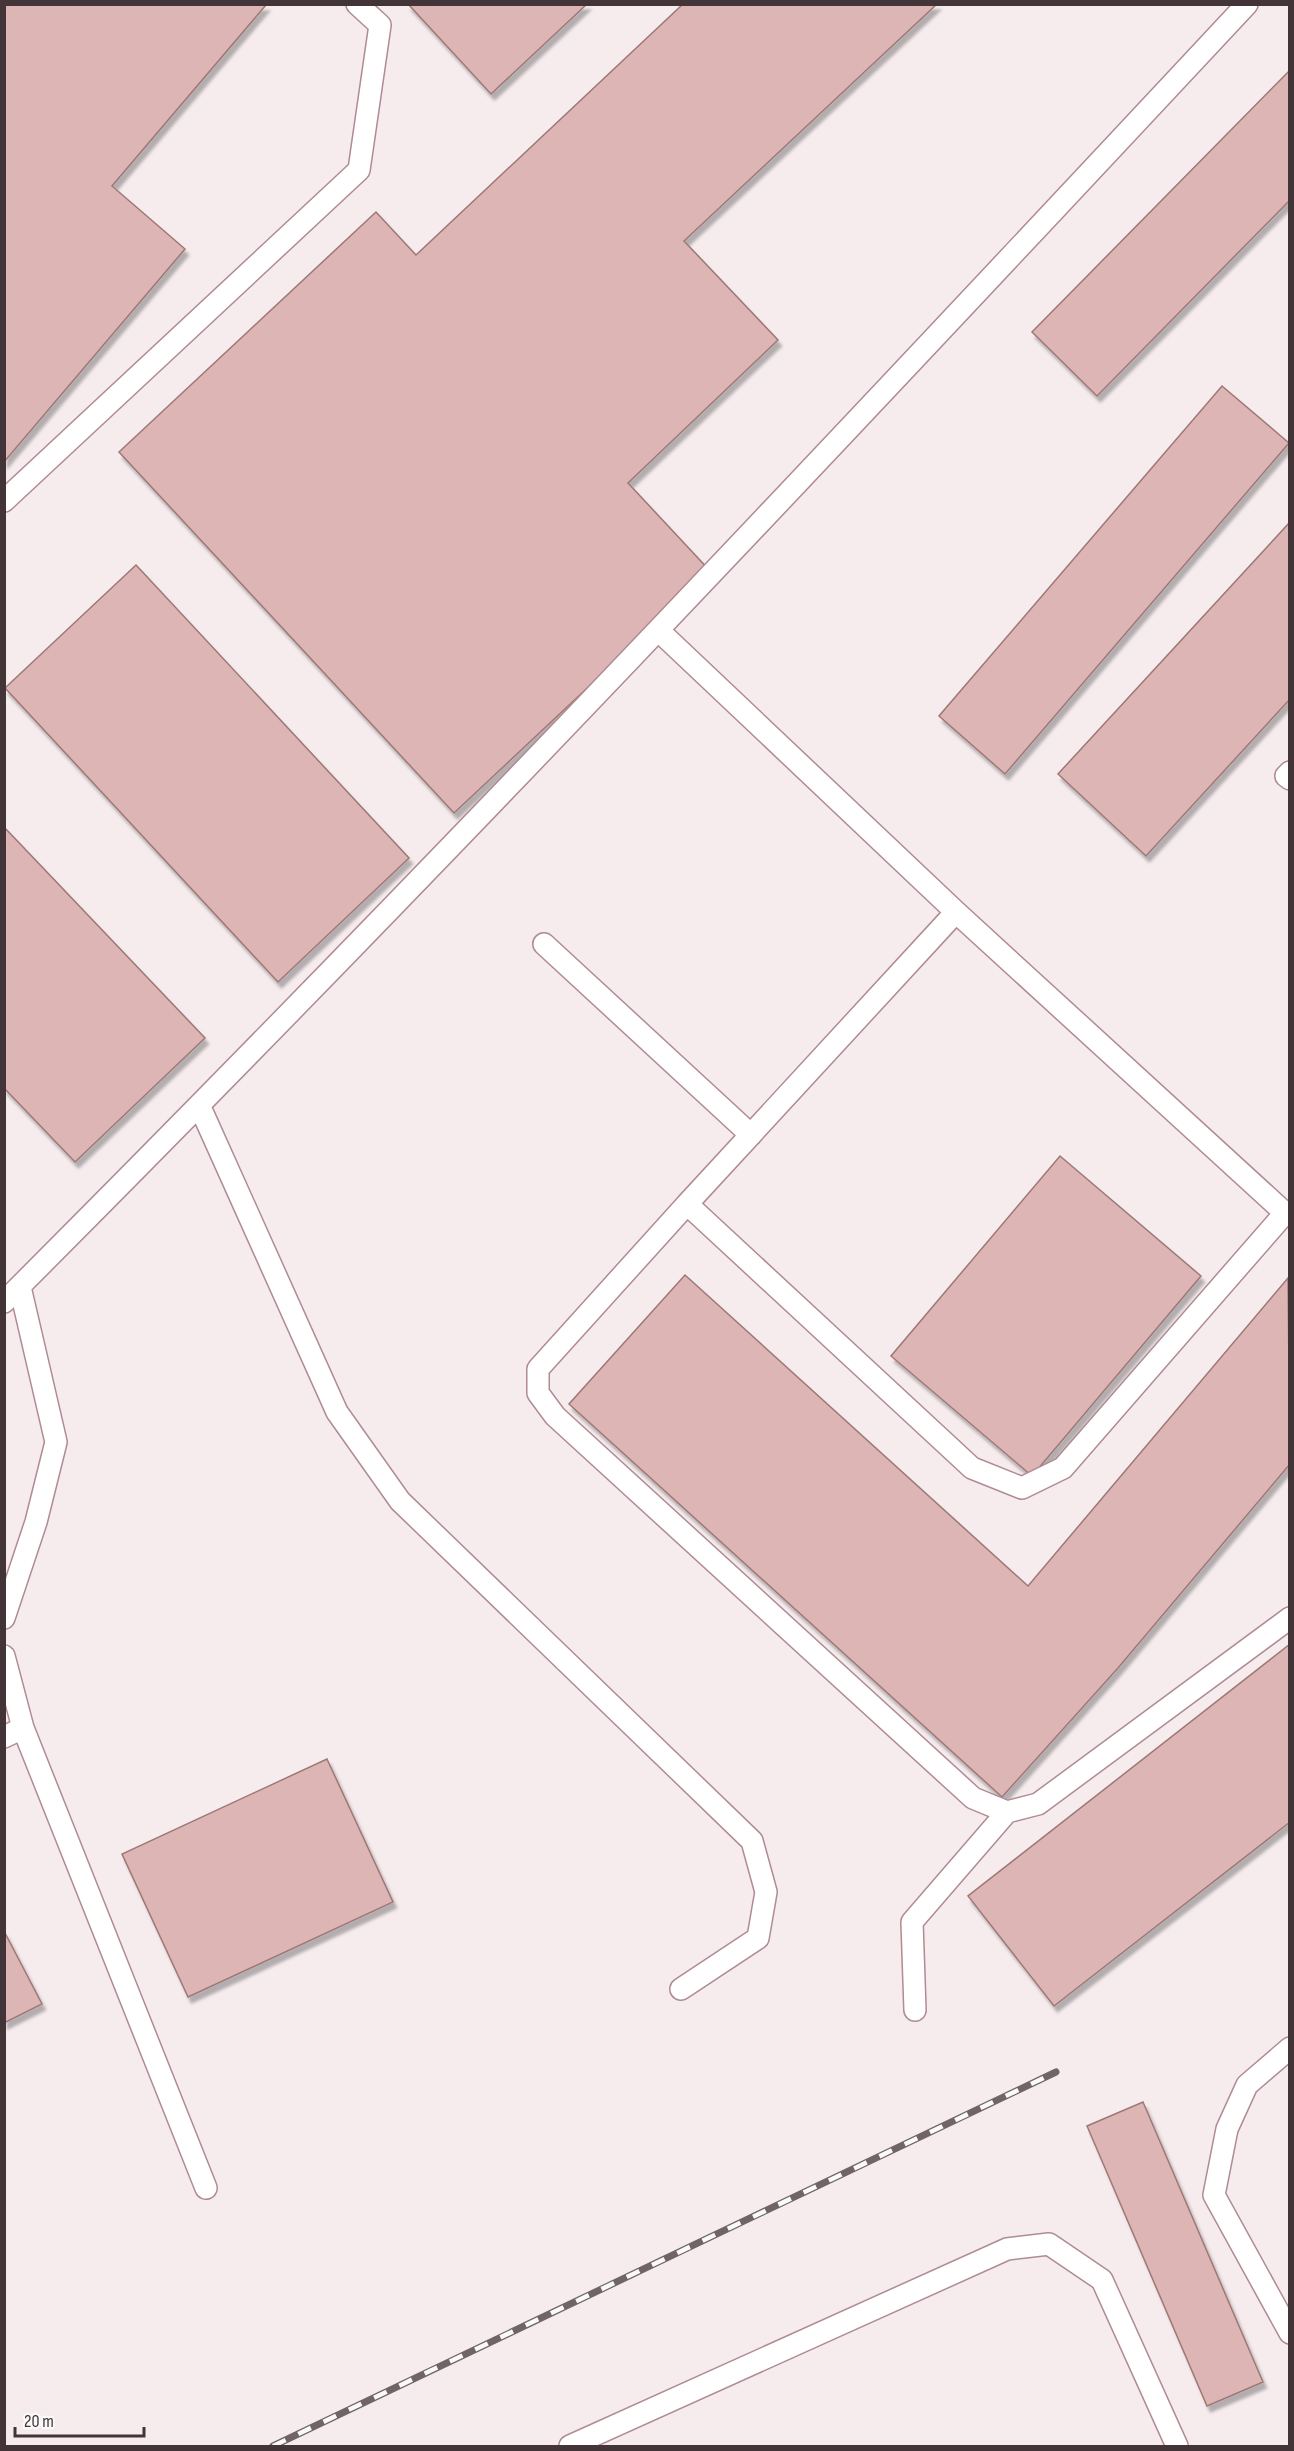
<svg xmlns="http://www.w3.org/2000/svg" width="1294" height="2451" font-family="'Sofia Sans Condensed',sans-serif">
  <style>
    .built { fill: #f6ecee }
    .building { fill: #ddb5b4; stroke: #9d7877; stroke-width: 1.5; filter: url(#shadow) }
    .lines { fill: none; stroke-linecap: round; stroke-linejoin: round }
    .lane-casing { stroke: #b08b93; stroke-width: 24 }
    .lane { stroke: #fff; stroke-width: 21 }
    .rail-casing { stroke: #706467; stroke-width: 7 }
    .rail { stroke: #fafafa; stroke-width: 4.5; stroke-dasharray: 14; stroke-linecap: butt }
  </style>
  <defs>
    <filter id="shadow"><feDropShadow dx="3.5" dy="6" stdDeviation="1.5" flood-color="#0004"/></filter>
  </defs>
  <rect width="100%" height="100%" fill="#fafafa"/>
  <path class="built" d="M5,5H1289V2446H5Z"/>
  <path class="building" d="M4,4L266,5L112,186L185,249L4,462Z
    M408,4H587L491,94Z
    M683,4H937L684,241L778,340L628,483L711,572L454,813L119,452L376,212L416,255Z
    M1290,70V200L1097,396L1032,332Z
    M1222,386L1289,443L1005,774L939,716Z
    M1290,522V699L1146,856L1058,774Z
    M136,565L409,858L278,982L5,688Z
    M4,827L205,1038L75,1162L4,1088Z
    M1060,1156L1201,1276L1032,1476L891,1356Z
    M685,1275L1028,1586L1288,1278L1290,1464L1118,1668L1002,1797L569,1404Z
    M1290,1644V1822L1054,2006L968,1896Z
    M327,1759L393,1902L188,1997L122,1854Z
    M4,1931L42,2004L4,2023Z
    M1143,2102L1263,2382L1207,2406L1087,2126Z"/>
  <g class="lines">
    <g class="lane-casing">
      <path id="lane" d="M4,501L359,170L380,25L357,4
        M658,630L956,912L1285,1213L1063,1468L1022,1488L972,1468L687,1204L956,912
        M1290,772L1286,776L1290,779
        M544,944L751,1135
        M200,1107L337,1412L400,1501L752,1841L766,1892L758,1938L681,1989
        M687,1204L538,1369V1393L555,1416L973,1798L1007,1812L1038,1804L1290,1618
        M4,1302C428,878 838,442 1247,4
        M4,1618L36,1522L56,1442L20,1287
        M4,1656L23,1728L206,2188
        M4,1737L23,1728
        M915,2010L912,1922L1007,1812
        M1290,2048L1247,2085L1227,2129L1214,2195L1290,2333
        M570,2446L1007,2249L1049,2244L1102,2280L1177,2446"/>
    </g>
    <use href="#lane" class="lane"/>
    <g class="rail-casing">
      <path id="rail" d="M273,2446L1056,2072"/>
    </g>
    <use href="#rail" class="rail"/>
  </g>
  <rect width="1294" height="2451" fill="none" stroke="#433437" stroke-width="12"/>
  <path d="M15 2427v9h129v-9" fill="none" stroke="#433437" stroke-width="3"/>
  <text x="24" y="2427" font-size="18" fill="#433437" stroke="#fafafa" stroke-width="4.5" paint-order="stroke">20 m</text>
</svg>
